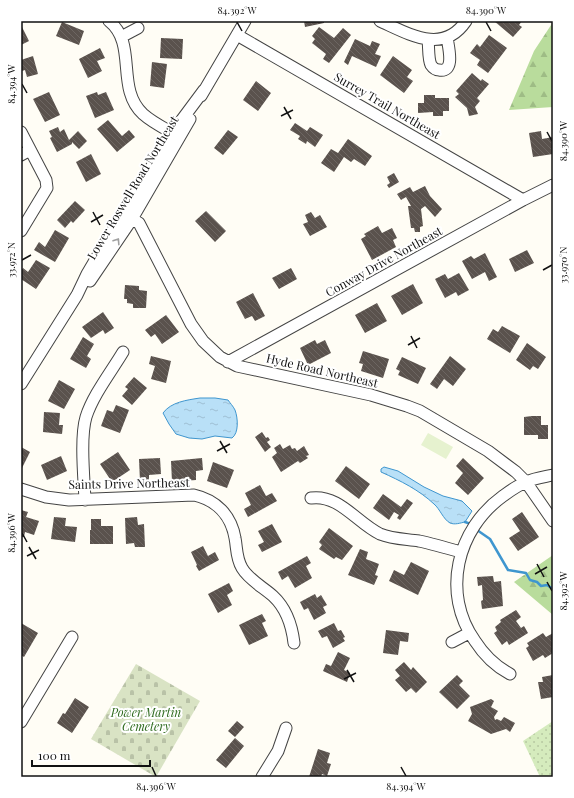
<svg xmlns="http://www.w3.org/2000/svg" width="574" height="798" font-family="'Playfair Display',serif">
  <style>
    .forest { fill: url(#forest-firs) }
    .cemetery { fill: url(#cemetery-stones) }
    .park { fill: url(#park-dots) }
    .pitch { fill: #e6f2cf }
    .water { fill: url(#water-ripples); stroke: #3f96cf }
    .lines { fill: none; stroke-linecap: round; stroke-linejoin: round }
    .stream { stroke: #3f96cf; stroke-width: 2.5 }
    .building { fill: url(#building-back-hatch) }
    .minor-casing { stroke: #444; stroke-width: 13 }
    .minor { stroke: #fff; stroke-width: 11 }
    .oneway { stroke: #a0a0a0 }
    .ticks { fill: none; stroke: #111; stroke-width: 1.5 }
    .labels { text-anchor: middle; stroke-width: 4; stroke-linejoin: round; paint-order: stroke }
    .street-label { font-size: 12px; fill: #111; stroke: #fff }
    .park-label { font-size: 12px; font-style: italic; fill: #2f6b1f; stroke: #fff }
    .neatline { fill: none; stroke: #111; stroke-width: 1.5 }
    .ticks-label { font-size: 10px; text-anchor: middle; fill: #111 }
  </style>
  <defs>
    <pattern id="forest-firs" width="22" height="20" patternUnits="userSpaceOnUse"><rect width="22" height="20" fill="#b9dc9c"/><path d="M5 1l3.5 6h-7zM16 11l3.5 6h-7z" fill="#9ebc85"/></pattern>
    <pattern id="cemetery-stones" width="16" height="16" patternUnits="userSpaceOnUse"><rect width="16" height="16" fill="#d9e3c4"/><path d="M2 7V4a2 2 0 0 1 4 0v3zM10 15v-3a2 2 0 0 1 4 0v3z" fill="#b9c2a7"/></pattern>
    <pattern id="park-dots" width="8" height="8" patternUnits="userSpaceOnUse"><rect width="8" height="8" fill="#d5ebbd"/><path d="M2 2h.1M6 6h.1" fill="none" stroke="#b6c8a1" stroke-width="1.8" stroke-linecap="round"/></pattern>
    <pattern id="water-ripples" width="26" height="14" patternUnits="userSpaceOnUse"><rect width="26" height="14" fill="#b9e0f7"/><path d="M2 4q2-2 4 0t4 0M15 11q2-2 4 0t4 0" fill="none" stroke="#9ebfd3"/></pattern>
    <pattern id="building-back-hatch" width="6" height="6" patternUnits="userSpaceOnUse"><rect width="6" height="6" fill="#5a524d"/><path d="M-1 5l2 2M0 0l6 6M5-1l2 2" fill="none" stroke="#6d6662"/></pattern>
  </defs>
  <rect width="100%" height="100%" fill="#fffdf5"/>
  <path class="forest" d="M553,22V107L509,110L534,51Z
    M553,555V615L514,582Z"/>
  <path class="cemetery" d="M136,664L200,701L156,777L91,739Z"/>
  <path class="park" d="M553,721V777H540L523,741Z"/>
  <path class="pitch" d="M428,433L453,447L446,459L421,445Z"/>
  <path class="water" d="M200,398H215L228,400C230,403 233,406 235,410C238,418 239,433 232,438L215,436L202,439L189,438L176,434L169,424L163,413C171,402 187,400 200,398Z
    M384,467L398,471L424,487L443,496L462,501L472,511L465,522C460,523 455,525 450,523C443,519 440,509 434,504C419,490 401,481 381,472V469Z"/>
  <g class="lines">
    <path class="stream" d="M465,522L468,523
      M477,530L490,539L508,570L526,573L530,580L537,582L541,586L547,585L553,589"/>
  </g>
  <path class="building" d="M304,21H324V23L305,27Z
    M494,21H522L519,25L522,27L513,37Z
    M62,22L84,31L79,45L56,36Z
    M21,25L29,41L21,45Z
    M319,27L334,38L343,28L351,35L329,63L323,59L326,54L312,43L315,39L312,36Z
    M489,35L507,48L488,73L477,65L480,60L470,53L477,44L480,47Z
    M161,38L183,39L182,59L160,58Z
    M355,39L370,46L372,41L380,44L375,54L381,56L376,67L352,56L348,65L344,62Z
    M100,48L105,58L97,61L102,71L88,78L79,59Z
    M33,56L38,74L27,77L25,70L22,71L21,60Z
    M393,56L412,70L407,77L413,81L404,93L380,75Z
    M152,62L167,64L164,88L150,86Z
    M472,73L481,81L482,79L489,84L477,98L480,101L475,107L478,114L469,116L467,108L455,97L459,94L456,91Z
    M256,81L271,93L258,111L243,100Z
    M49,92L60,115L45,122L33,99Z
    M97,92L98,95L106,92L114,110L95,118L86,96Z
    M424,95H435V98H449V111H443V116H433V112L418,113V103H424Z
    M108,120L122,136L129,130L135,137L117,152L97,129Z
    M295,123L307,131L310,127L323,135L315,147L307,141L306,144L298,139L300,136L290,130Z
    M58,127L60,132L64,129L69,140L78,131L87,141L79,149L72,142V144L57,152L50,138L52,137L49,131Z
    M228,130L238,137L223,155L214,148Z
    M541,131L542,139L553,137V154L533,157L529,133Z
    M348,139L372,156L365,166L354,159L351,162L344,157L334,172L321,163L331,149L338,153Z
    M91,154L101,174L86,182L76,162Z
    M394,173L399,182L389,188L387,185L390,183L387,177Z
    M425,186L430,196L442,209L435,217L425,206L421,209L423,226L420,227V232H415L414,228H411L408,206H411L406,197L401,200L397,194L410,187L413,192Z
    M75,201L85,210L73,223L71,221L65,228L57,220Z
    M206,211L226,231L215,242L195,221Z
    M311,212L315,218L320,215L327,227L310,236L303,224L308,222L305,215Z
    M378,226L382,233L392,228L397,238L393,240L396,247L372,260L361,239L366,236L364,234Z
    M55,230L69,238L55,262L34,250L39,242L45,247Z
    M527,250L534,263L515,272L509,259Z
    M485,253L497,277L489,281L485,272L472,279L462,261L471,256L474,259Z
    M36,260L50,268L36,289L21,279V271L23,268L28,272Z
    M291,268L297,279L279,289L272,278Z
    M459,273L469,290L458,296L456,292L445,298L435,279L445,274L448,279Z
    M413,284L423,303L402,315L391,296Z
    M125,285L139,286V290L147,291L146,308H133V304L127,303V299H124Z
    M253,293L265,316L255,321L252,316L245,319L236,302Z
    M377,303L387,321L365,333L355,315Z
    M103,312L114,328L105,334L103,330L91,338L82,327Z
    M166,315L179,332L162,344L155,334L151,337L145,330Z
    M502,326L520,336L510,353L487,339L493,329L498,332Z
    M83,337L94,344L87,356L91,359L86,368L70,359Z
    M315,340L317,344L325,340L331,353L308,365L300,348Z
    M527,343L546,357L538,369L533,366L530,370L516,360Z
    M363,351L389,359L383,378L361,371L363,364L359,363Z
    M151,356L171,361L166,383L151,379L155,366L149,364Z
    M450,356L466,369L453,386L444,379L437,389L430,384Z
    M402,357L426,368L418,384L398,375L400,371L396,369Z
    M134,377L147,388L132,405L122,396L128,389L125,387Z
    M59,380L75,389L64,409L48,401Z
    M116,405L129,410L120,433L101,426L107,410L113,412Z
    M44,412L60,413L59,425H63L62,434L43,432Z
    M532,416H541V425H548V439H538V435H524V417Z
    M262,432L266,438L268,437L270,440L267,442L271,447L265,452L255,437Z
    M280,444L283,449L290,445L292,449L295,448L297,451L304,446L309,455L306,456L308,458L300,463L298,461L281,472L272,457L277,453L274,448Z
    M21,447L30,452L21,470Z
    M118,452L130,470L112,482L100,464Z
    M61,456L67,471L47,480L41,465Z
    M160,458L161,474L149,475V482H140L139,459Z
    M202,458L203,470L196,471V480L172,482L171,461Z
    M463,458L484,478L468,495L455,483L463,473L456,466Z
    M213,462L234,470L227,488L207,481Z
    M346,466L370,484L359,499L335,481Z
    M260,485L266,496L272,493L277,501L248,517L244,509L251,505L245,493Z
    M383,494L401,507L407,499L413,503L400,520L397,518L399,515L394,512L389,520L373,508Z
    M21,510L28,512L26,517L39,521L34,535L25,532L24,537H21Z
    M522,512L539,537L518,551L509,538L520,531L512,519Z
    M54,517L66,518L65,526L77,527L75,542L51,539Z
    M137,517L138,525L144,524L145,547H135L134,543L126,544L125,518Z
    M91,519H101V526H113V544H90V530H91Z
    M272,524L282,542L262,552L258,545L264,542L258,531Z
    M329,528L353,546L342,560L336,557L334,559L319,549L322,545L319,542Z
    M203,546L208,556L215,552L219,560L199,571L196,566L197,565L191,552Z
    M360,549L368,552L366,559L379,564L375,575L378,576L374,585L348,575Z
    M307,556L311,563L306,566L312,578L295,588L288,576L282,580L278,572Z
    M411,562L429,571L418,595L389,581L394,570L404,575Z
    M493,576L494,582L501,581L503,606L482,609L481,601L483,600L482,585L478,586L477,577Z
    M229,583L233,591L227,595L232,605L218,613L208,594Z
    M315,594L317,598L321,595L327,605L323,607L326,613L314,620L308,608L304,610L300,602Z
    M516,610L521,617L516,621L521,628L524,626L528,633L509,645L507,641L502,645L494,633L497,631L495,627L501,622L500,620Z
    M262,614L266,621L262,623L268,636L249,645L239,625Z
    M21,623L38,633L24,657L21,655V636L22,633L21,632Z
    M334,623L338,631L341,630L345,637L343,638L345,641L333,648L327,636L322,638L318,631Z
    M386,630L409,633L408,642L400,641L398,655L383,653Z
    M543,633L546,637L553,633V653L545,658L543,655L533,661L526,648L529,646L527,643Z
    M338,652L350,658L344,670L350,673L347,682L323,671L326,664L331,666Z
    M404,662L411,670L413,667L427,682L416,693L411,688L406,692L395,680L400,676L395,670Z
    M457,675L463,681L459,685L470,696L457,709L439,692Z
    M553,675V697L541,699L538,682H543L542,677Z
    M75,698L89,707L72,733L57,723L63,713L65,714Z
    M491,699L494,701L491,707L498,711L494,717L495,720L497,719L501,721L504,717L515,723L510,732L506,729L491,734L468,721L472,714L470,707Z
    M237,721L244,727L235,737L228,731Z
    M235,738L244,746L226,768L216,760Z
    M318,749L330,753L327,763L331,764L327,776L322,774L321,777H309Z"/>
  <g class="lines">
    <g class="minor-casing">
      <path id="minor" d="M109,21C138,44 115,88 143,114C153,123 166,129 178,136
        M380,21C409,34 443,55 466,21
        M237,35L523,200
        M121,37L138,28
        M428,40C429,47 428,59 431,65C433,68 435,70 439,70C456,73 448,46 447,37
        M201,96L245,21
        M21,132L46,180L47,188L21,231
        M21,155L30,150
        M124,214L139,223L191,324L203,341L220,357L237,366L371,395L407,406L420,411L488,451L516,472L526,482L553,521
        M90,281L132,219L190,119
        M228,362L523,200L553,185
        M21,384L77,295L87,274L110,235L172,133L204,90
        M21,489L46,497L69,500L194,495C216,500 231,515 235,538C237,548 236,558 242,568C249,580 263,587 273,596C286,608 292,626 294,643
        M311,498C339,494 357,523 380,534C392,539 406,539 419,541C433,544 447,548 461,552
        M85,500C84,478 80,437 86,417C93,395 111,372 123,352
        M452,642L469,633
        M510,674C495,666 484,655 475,641C441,593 457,529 503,496C510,491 518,485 526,482C535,478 544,477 553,475
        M21,722L72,637
        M262,777L278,751L286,728"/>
    </g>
    <use href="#minor" class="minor"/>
  </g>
  <defs><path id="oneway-chevron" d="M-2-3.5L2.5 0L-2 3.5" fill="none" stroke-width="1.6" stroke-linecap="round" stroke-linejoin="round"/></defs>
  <use class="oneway" href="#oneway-chevron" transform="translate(117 241) rotate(-57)"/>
  <path class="ticks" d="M237,22L242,31M486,22L491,31M22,84L27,93M284,107L291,119M281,116L293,110M547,132L552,141M93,212L100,225M91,222L103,215M22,260L31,255M543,270L552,265M411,336L417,348M408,345L420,338M220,441L227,453M217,451L230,444M22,533L27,542M29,547L36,559M27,556L39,550M537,564L544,577M535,574L547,567M547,582L552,591M347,670L354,682M344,679L356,673M152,767L156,776M401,767L406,776"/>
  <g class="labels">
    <g class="street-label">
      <text transform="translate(387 106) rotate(30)" y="4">Surrey Trail Northeast</text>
      <text transform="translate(133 188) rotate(-59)" y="4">Lower Roswell Road Northeast</text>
      <text transform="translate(384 262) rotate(-29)" y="4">Conway Drive Northeast</text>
      <text transform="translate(322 371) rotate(13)" y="4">Hyde Road Northeast</text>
      <text transform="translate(129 484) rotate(-1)" y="4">Saints Drive Northeast</text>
    </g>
    <g class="park-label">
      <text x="146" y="717">Power Martin<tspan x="146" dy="14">Cemetery</tspan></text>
    </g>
  </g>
  <rect width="574" height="798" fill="none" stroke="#ffffff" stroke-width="44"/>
  <path d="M32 760v6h118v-6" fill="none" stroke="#111111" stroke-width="2"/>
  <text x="38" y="760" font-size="12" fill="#111111" stroke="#ffffff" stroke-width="3" paint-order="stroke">100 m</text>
  <rect x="22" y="22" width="530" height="754" class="neatline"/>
  <g class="ticks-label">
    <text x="237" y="14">84.392°W</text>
    <text x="486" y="14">84.390°W</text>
    <text transform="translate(11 84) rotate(-90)" y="4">84.394°W</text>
    <text transform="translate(563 141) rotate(-90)" y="4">84.390°W</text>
    <text transform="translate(11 260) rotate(-90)" y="4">33.972°N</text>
    <text transform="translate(563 265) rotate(-90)" y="4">33.970°N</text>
    <text transform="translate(11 533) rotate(-90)" y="4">84.396°W</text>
    <text transform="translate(563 591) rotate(-90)" y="4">84.392°W</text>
    <text x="156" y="790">84.396°W</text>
    <text x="406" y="790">84.394°W</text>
  </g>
</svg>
